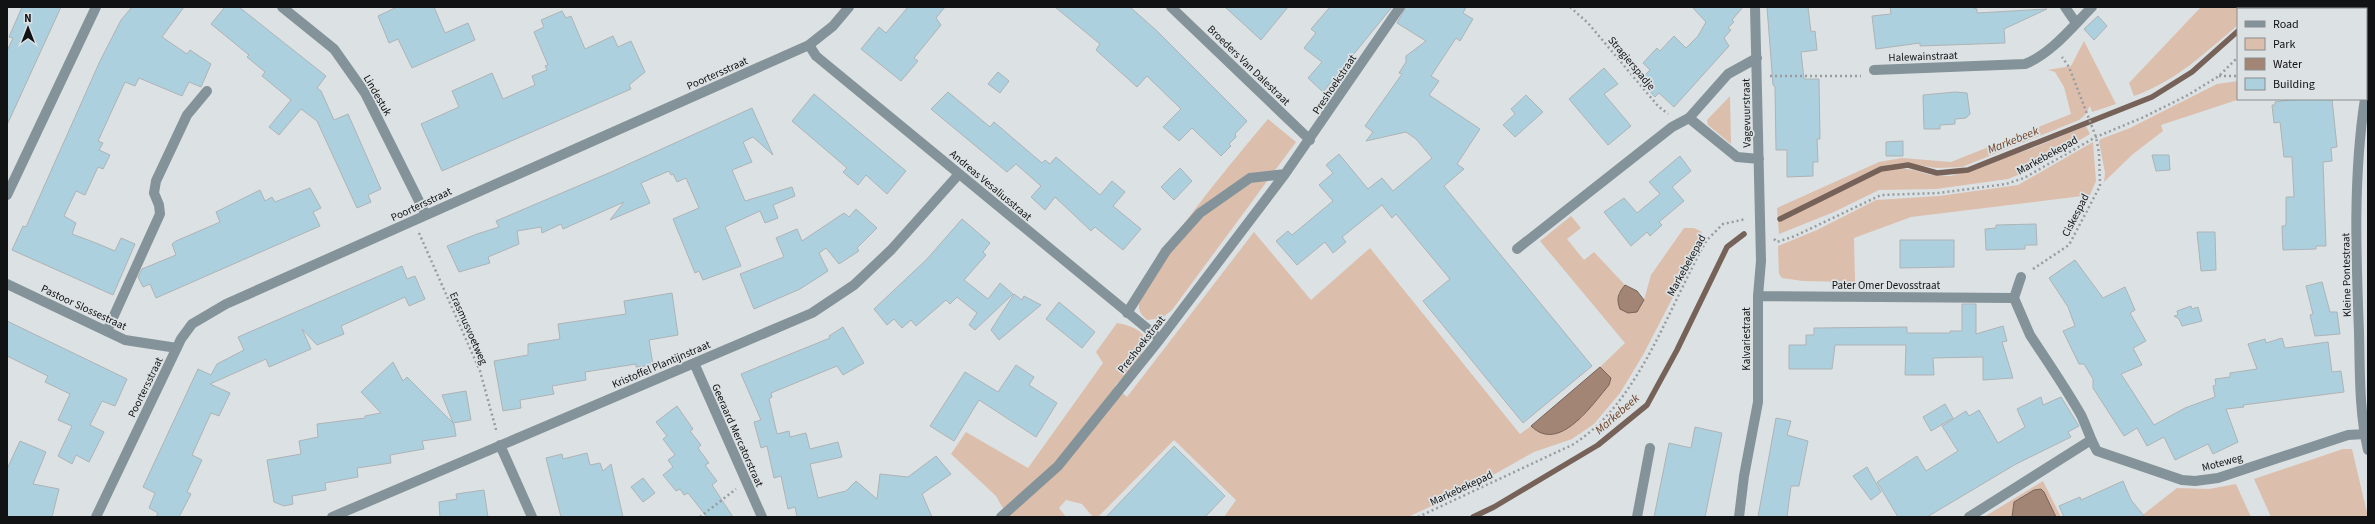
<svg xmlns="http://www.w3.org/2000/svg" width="2375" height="524" font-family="'Source Sans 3',sans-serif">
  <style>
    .green { fill: #dcbead }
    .water { fill: #a28575; stroke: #766258 }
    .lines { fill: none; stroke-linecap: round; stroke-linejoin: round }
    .stream { stroke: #766258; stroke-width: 5.5 }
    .building { fill: #add0df; stroke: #aeb3b6 }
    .path { stroke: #989c9e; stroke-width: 2.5; stroke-dasharray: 2 3; stroke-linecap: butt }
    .service { stroke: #849399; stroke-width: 10 }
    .minor { stroke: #849399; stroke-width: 10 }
    .labels { text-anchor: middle; stroke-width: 3.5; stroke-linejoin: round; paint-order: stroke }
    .street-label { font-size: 11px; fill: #111213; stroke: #dce1e3 }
    .water-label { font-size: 12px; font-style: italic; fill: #704429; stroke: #dce1e3 }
  </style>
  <rect width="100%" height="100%" fill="#dce1e3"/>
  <path class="green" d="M2201,7H2255L2253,9H2238V25C2203,54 2178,80 2134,96L2129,83Z
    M2084,41L2116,104L2092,112L2090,106L2084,116L2079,120L1962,167L1936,168L1905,163L1898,164V168L1914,170L1931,175L1951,176L2030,149L2086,126L2090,134L2030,170L2008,179L1936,189L1879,190L1834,212L1779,234L1777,208L1879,162L1902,158L1951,162L2071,114L2064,87L2055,72L2048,70L2071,66Z
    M2238,81V99H2240L2161,125L2163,131L2133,154L2104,182L2105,173L2099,141L2101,139L2130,128L2217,84Z
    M1730,96L1731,144L1708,125L1707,120Z
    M1268,119L1296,142L1172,310L1162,318L1147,320C1143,316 1140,314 1139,308C1135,275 1244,148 1268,119Z
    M2093,142L2096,181L2090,195L1911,217L1854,238L1855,282L1803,281L1782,278L1779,274L1778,246L1817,230L1876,200L1939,196L2018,185Z
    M1571,216L1581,228L1567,239L1584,260L1594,252L1625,285L1618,294L1628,313L1637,312L1644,300L1651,275L1684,228H1694L1702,232L1687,270L1643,355L1620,393L1594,424L1572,439L1534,452L1468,489L1408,517H1224L1236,500L1174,440L1098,517H1093L1082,504L1066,500L1059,508L1066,517H1008L996,496L951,454L966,432L1028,468L1103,363L1096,352L1117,323C1170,333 1135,363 1115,386L1127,397L1254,232L1311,300L1370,248L1520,434L1531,426C1559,454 1592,405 1609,385L1611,378L1600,367L1625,343L1540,241Z
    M2343,449H2352L2368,517H2271L2254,479Z
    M2043,481L2061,517H2056L2044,492L2041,489L2034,490L2014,502L2012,517H1984Z
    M2236,484L2251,517H2140L2177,488L2209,489Z"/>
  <path class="water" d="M1625,285L1637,291L1644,300L1637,312L1628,313L1620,309C1616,298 1618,294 1625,285Z
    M1600,367L1611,378L1609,385C1592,405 1559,454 1531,426Z
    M2041,489L2044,492L2056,517H2012L2014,502L2034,490Z"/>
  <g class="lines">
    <path class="stream" d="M1780,219L1881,169L1908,165L1937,173L1968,170L2152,97L2192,72L2238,31
      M1473,517L1494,507L1598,445L1647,405L1677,350L1727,247L1744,234"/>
  </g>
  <path class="building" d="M22,7H61L7,125V51L13,38L9,37Z
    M132,7H184L162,37L187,54L190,50L211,64L201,87L189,82L182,96L139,78L135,86L125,82L98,141L103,143L99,150L110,155L103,169L98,167L85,195L76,191L64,216L76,223L72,234L96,243L115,251L121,238L135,244L113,295L12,250L23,226L26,227L100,61L121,20Z
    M225,7H239L326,76L317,88L321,91L334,120L348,114L381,189L368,195L371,202L357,208L317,121L301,109L279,135L269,127L291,100L262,76L265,72L247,57L249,55L211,24Z
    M397,7H434L445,33L468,23L475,40L412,68L398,39L389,43L378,16Z
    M908,7H945L936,18L941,25L914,58L918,61L901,81L861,49L879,27L886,33Z
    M1055,7H1130L1157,31L1247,121L1235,134L1236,137L1229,144L1231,146L1221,156L1192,128L1179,141L1163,127L1181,109L1147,76L1137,87L1096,50L1100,44Z
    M1225,7H1288L1261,40Z
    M1330,7H1392L1323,92L1308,78L1322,62L1304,48L1316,33L1311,29Z
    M1406,7H1466L1463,13L1473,19L1460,41L1456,38L1431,76L1439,81L1429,95L1480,129L1457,164L1464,169L1444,186L1592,366L1523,423L1423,301L1450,279L1396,214L1392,218L1382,205L1342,237L1346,242L1333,253L1325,242L1297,265L1276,241L1288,231L1292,235L1333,201L1319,185L1333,173L1326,165L1339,154L1368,189L1382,178L1393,191L1432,158L1416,139L1406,132L1366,141L1373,132L1365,126L1402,74L1399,73L1406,62V56L1426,41L1397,23Z
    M1692,7H1743L1732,20L1734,22L1728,28L1731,30L1724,38L1729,46L1674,107L1659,93L1655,97L1640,80L1650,70L1643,63L1657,48L1660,51L1674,36L1686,48L1698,36L1706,22Z
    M1767,7H1808L1811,32L1815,31L1817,50L1801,52L1804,79H1819L1820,139H1817L1818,162H1813V176L1787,177V150H1776L1775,87L1773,85Z
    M1890,7H1971L1977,9V13L2047,9L2004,29L2005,43L1920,46V43L1876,49L1872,16L1891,14Z
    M562,11L566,18L571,16L585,49L613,36L618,47L631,41L645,72L629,85L631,89L442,171L421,124L459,107L452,91L492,73L503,99L535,85L532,76L547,70L545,66L548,65L534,32L544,27L541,20Z
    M2098,16L2107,26L2094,40L2084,29Z
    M1604,68L1618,84L1604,94L1631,126L1608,145L1569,99Z
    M998,72L1009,81L1000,93L988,84Z
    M948,92L990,127L994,122L1042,163L1045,160L1050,164L1056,157L1100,195L1112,181L1125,192L1113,206L1141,229L1123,250L1095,227L1091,231L1055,197L1045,210L1031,197L1041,186L1016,164L1007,172L931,109Z
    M1955,92L1967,93L1970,114L1966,118L1955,119V124L1940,125V129H1924L1923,95Z
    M814,94L906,171L887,194L866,175L858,185L843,172L847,168L792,121Z
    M1526,95L1543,112L1515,137L1503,125L1515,114L1511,109Z
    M2296,99H2332L2337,147L2331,148L2332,161L2323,162L2326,246H2316V249L2283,250L2282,226H2285L2286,223V197H2294L2292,157H2284L2280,122L2274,123L2272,105H2275V102Z
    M752,108L773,155L753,137L743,142L752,162L732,170L745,201L792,187L795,196L773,205L778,218L765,223L760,211L725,227L741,266L703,280L699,271L695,273L673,219L699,208L686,178L677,182L673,174L671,175L669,171L641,183L650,203L610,220L624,202L563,229L561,224L542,233L541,227L517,231L519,244L488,257L490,263L459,272L447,246L477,234L499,227L496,221L611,172Z
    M1903,141V156H1886V142Z
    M2152,155H2169L2170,170L2156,171Z
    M1680,156L1691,171L1672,187L1684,201L1659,222L1662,225L1650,236L1647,232L1631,246L1604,212L1624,198L1637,213L1660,194L1649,182Z
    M1180,168L1192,181L1174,200L1161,187Z
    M310,188L321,208L313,212L320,226L156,298L150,284L143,287L138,277L142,269L176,255L172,244L176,241L220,222L216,212L260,190L265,201L272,197L275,202Z
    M856,209L877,228L857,248L859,251L839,264L826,248L819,253L828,271L800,289L754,309L740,274L784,257L776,238L797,229L802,241L844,213L849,217Z
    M962,219L990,243L983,252L986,255L964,280L988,299L1000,283L1013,294L975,330L969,325L977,313L957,297L950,304L946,300L916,326L911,320L902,328L894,319L887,325L874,309L927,259Z
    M2036,224L2037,245H2025V249L1986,250L1985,229L1996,228V225Z
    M2197,232H2215L2216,270L2201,271Z
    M1900,240H1954V267L1900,268Z
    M2075,260L2103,298L2125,287L2135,310L2130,313L2146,341L2133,348L2142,365L2121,374L2154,425L2185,408L2215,397L2213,386L2216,385L2215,379L2230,377V373L2257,369L2248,344L2265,339L2266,343L2282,338L2285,348L2328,342L2332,372L2341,371L2344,392L2243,405L2244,407L2226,409L2238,442L2213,454L2208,444L2175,460L2164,437L2147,446L2137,428L2124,436L2093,388V379L2084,364H2079L2063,331L2075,326L2068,307L2049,278Z
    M402,266L407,279L415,276L425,299L409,306L405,297L341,326L344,334L317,345L302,329L311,349L269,367L266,359L210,384L230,393L219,416L211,413L192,455L202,460L187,492L191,494L179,517H156L158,513L149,508L155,493L143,487L198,369L211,375L217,364L244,350L238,337Z
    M2322,282L2330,312H2337L2340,334L2315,336L2310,315L2313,314L2306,286Z
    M672,293L678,335L649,340L653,365L636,367V364L585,372L586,380L552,386L554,394L520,400L521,408L503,411L494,361L528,355V344L560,339L558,324L626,314L624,301Z
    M1014,294L1022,300L1024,296L1041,305L999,340L991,330Z
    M1059,302L1095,332L1082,348L1046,319Z
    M1962,304H1976V334L2003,326L2007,341L2002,342L2013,378L1983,380V357L1933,358L1934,375H1905L1906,345H1835L1832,369H1789V345H1806V335H1814V328L1907,327V333H1950V331H1962Z
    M2191,306L2192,309L2198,307L2202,321L2182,326L2179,319L2174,316L2178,315L2177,311Z
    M7,321L127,379L115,406L102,401L90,425L104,432L89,462L76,455L72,464L58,456L72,426L58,420L70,394L45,382L48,376L7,356Z
    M843,327L864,363L843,375L837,366L771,393L772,397L769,399L777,434L789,431L790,437L806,433L810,449L838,442L842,457L810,464L818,498L846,491L856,481L877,499L880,474L908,477L936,456L951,474L922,494L932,517H797L795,507L788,509L781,476L774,478L767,446L761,448L754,422L761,420L741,374L830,338L829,336Z
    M393,362L403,381L407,377L454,424L456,436L422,441L424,449L390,455L391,463L357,468L358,477L325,483L326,490L292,496L293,504L284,506L274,502L267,460L301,454L299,441L318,437L317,424L365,418V416L381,413L361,392Z
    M1016,365L1034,377L1029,385L1057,403L1036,437L979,400L954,441L930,426L965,372L998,392Z
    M466,391L471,420L453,423L442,395Z
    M2041,397L2043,405L2061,397L2079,426L2068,432L2071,437L2016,464L1927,517H1898L1877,482L1917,456L1926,471L1958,451L1942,426L1966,411L1969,416L1979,410L1998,443L2025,427L2017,409Z
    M1945,404L1953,418L1931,431L1923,417Z
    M677,406L693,429L690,431L701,445L698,448L709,463L705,465L717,481L712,485L733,517H707L688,493L684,495L680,489L676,491L663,475L673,467L668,460L675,455L663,439L667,436L656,422Z
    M1776,418L1791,421L1787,435L1808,441L1799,486H1791L1787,517H1758Z
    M1695,427L1722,433L1705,517H1654L1669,443L1691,448Z
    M20,441L46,452L33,484L59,489L52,517H7V469Z
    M1174,446L1225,496L1205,517H1106Z
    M587,453L590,465L600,463L603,471L611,464L623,517H561L546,458L562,454L563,459Z
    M1867,467L1881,492L1871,500L1853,476Z
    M643,478L655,493L643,502L631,487Z
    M2123,481L2131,500L2145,517H2064L2059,506L2080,497L2081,500Z
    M484,490L488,517H440L439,502L457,499L456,494Z"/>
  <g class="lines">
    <path class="path" d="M1570,7L1588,23L1658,106L1668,114
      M1770,76H1861
      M2219,76H2238
      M419,233L480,371L497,433
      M1774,239L1777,242L1795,236L1881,195L1939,193L2006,184L2024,178L2096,137L2144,117L2188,95L2219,76L2238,57
      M2033,269L2069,245L2100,186L2099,153L2096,137L2069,67L2062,57
      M700,517L736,489
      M1418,517L1572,445C1640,403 1668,307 1707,240L1723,224L1746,219"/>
    <path class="service" d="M2247,7L2249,9
      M1517,249L1672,127L1689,118
      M107,331L160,214L159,205L154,193L156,181L187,115L207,91
      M1637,517L1650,448"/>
    <path class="minor" d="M282,7L334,49L365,93L426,215
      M1171,7L1310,140
      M2065,7L2076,23
      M809,45L816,56L1160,339
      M1757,58L1728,74L1689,118L1737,157L1759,159
      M1874,70L2025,64C2051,54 2073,26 2092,7
      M2366,90L2368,80
      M2365,99C2353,176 2356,255 2359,332C2360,371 2359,412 2368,450
      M7,195L96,7
      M2021,277L2014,298L2030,335C2047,361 2065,387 2081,415C2087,427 2090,439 2097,451L2182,480L2195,481L2218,478L2348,435L2364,434
      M7,284L125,340L177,348
      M1758,296L2014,298
      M1127,313L1166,251L1200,213L1250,178L1285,174
      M694,363L762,517
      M500,445L532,517
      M96,517L181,339L192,324L226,304L809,45L833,26L849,7
      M332,517L812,313L854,285L891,250L959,174
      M1001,517L1058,466L1160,339L1285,174L1400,7
      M1739,517L1744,476L1758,402V296L1761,261L1755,7
      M1969,517L2091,440"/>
  </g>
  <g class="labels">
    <g class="street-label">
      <text transform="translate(1923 56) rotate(-2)" y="4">Halewainstraat</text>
      <text transform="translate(1632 63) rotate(50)" y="4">Stragierspadje</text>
      <text transform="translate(1249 65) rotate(44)" y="4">Broeders Van Dalestraat</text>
      <text transform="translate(717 73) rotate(-24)" y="4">Poortersstraat</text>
      <text transform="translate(1334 84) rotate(-56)" y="4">Preshoekstraat</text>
      <text transform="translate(378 95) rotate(60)" y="4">Lindestuk</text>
      <text transform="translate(1746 113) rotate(-91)" y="4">Vagevuurstraat</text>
      <text transform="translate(2047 155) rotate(-29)" y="4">Markebekepad</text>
      <text transform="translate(991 185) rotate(40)" y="4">Andreas Vesaliusstraat</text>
      <text transform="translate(421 204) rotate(-25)" y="4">Poortersstraat</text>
      <text transform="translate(2075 215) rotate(-63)" y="4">Ciskespad</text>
      <text transform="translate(1686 265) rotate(-61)" y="4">Markebekepad</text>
      <text transform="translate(2346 275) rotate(-91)" y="4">Kleine Pontestraat</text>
      <text x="1886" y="289">Pater Omer Devosstraat</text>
      <text transform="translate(84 307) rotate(25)" y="4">Pastoor Slossestraat</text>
      <text transform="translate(469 328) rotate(66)" y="4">Erasmusvoetweg</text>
      <text transform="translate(1746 339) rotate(-90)" y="4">Kalvariestraat</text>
      <text transform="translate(1141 344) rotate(-52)" y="4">Preshoekstraat</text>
      <text transform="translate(661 364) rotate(-23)" y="4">Kristoffel Plantijnstraat</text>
      <text transform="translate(145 387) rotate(-64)" y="4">Poortersstraat</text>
      <text transform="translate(738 435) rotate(66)" y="4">Geeraard Mercatorstraat</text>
      <text transform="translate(2222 462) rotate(-15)" y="4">Moteweg</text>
      <text transform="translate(1461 488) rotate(-25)" y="4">Markebekepad</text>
    </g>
    <g class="water-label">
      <text transform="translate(2013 140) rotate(-22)" y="4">Markebeek</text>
      <text transform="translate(1617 414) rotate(-41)" y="4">Markebeek</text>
    </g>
  </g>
  <rect width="2375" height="524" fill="none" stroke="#111213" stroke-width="16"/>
  <rect x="2237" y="8" width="130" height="92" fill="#dce1e3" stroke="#8b8e90"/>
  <rect x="2245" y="21" width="20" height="6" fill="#849399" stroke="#8b8e90"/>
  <text x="2273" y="28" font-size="12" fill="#111213">Road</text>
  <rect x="2245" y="38" width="20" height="12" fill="#dcbead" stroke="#8b8e90"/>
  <text x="2273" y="48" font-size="12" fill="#111213">Park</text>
  <rect x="2245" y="58" width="20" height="12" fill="#a28575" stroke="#8b8e90"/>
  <text x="2273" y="68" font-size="12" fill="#111213">Water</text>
  <rect x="2245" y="78" width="20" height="12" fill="#add0df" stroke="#8b8e90"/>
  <text x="2273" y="88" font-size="12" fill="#111213">Building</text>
  <g transform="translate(28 28)" stroke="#dce1e3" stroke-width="3" paint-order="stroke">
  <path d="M0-3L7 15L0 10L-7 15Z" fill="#111213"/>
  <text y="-6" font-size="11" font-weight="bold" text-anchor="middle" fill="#111213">N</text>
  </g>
</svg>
